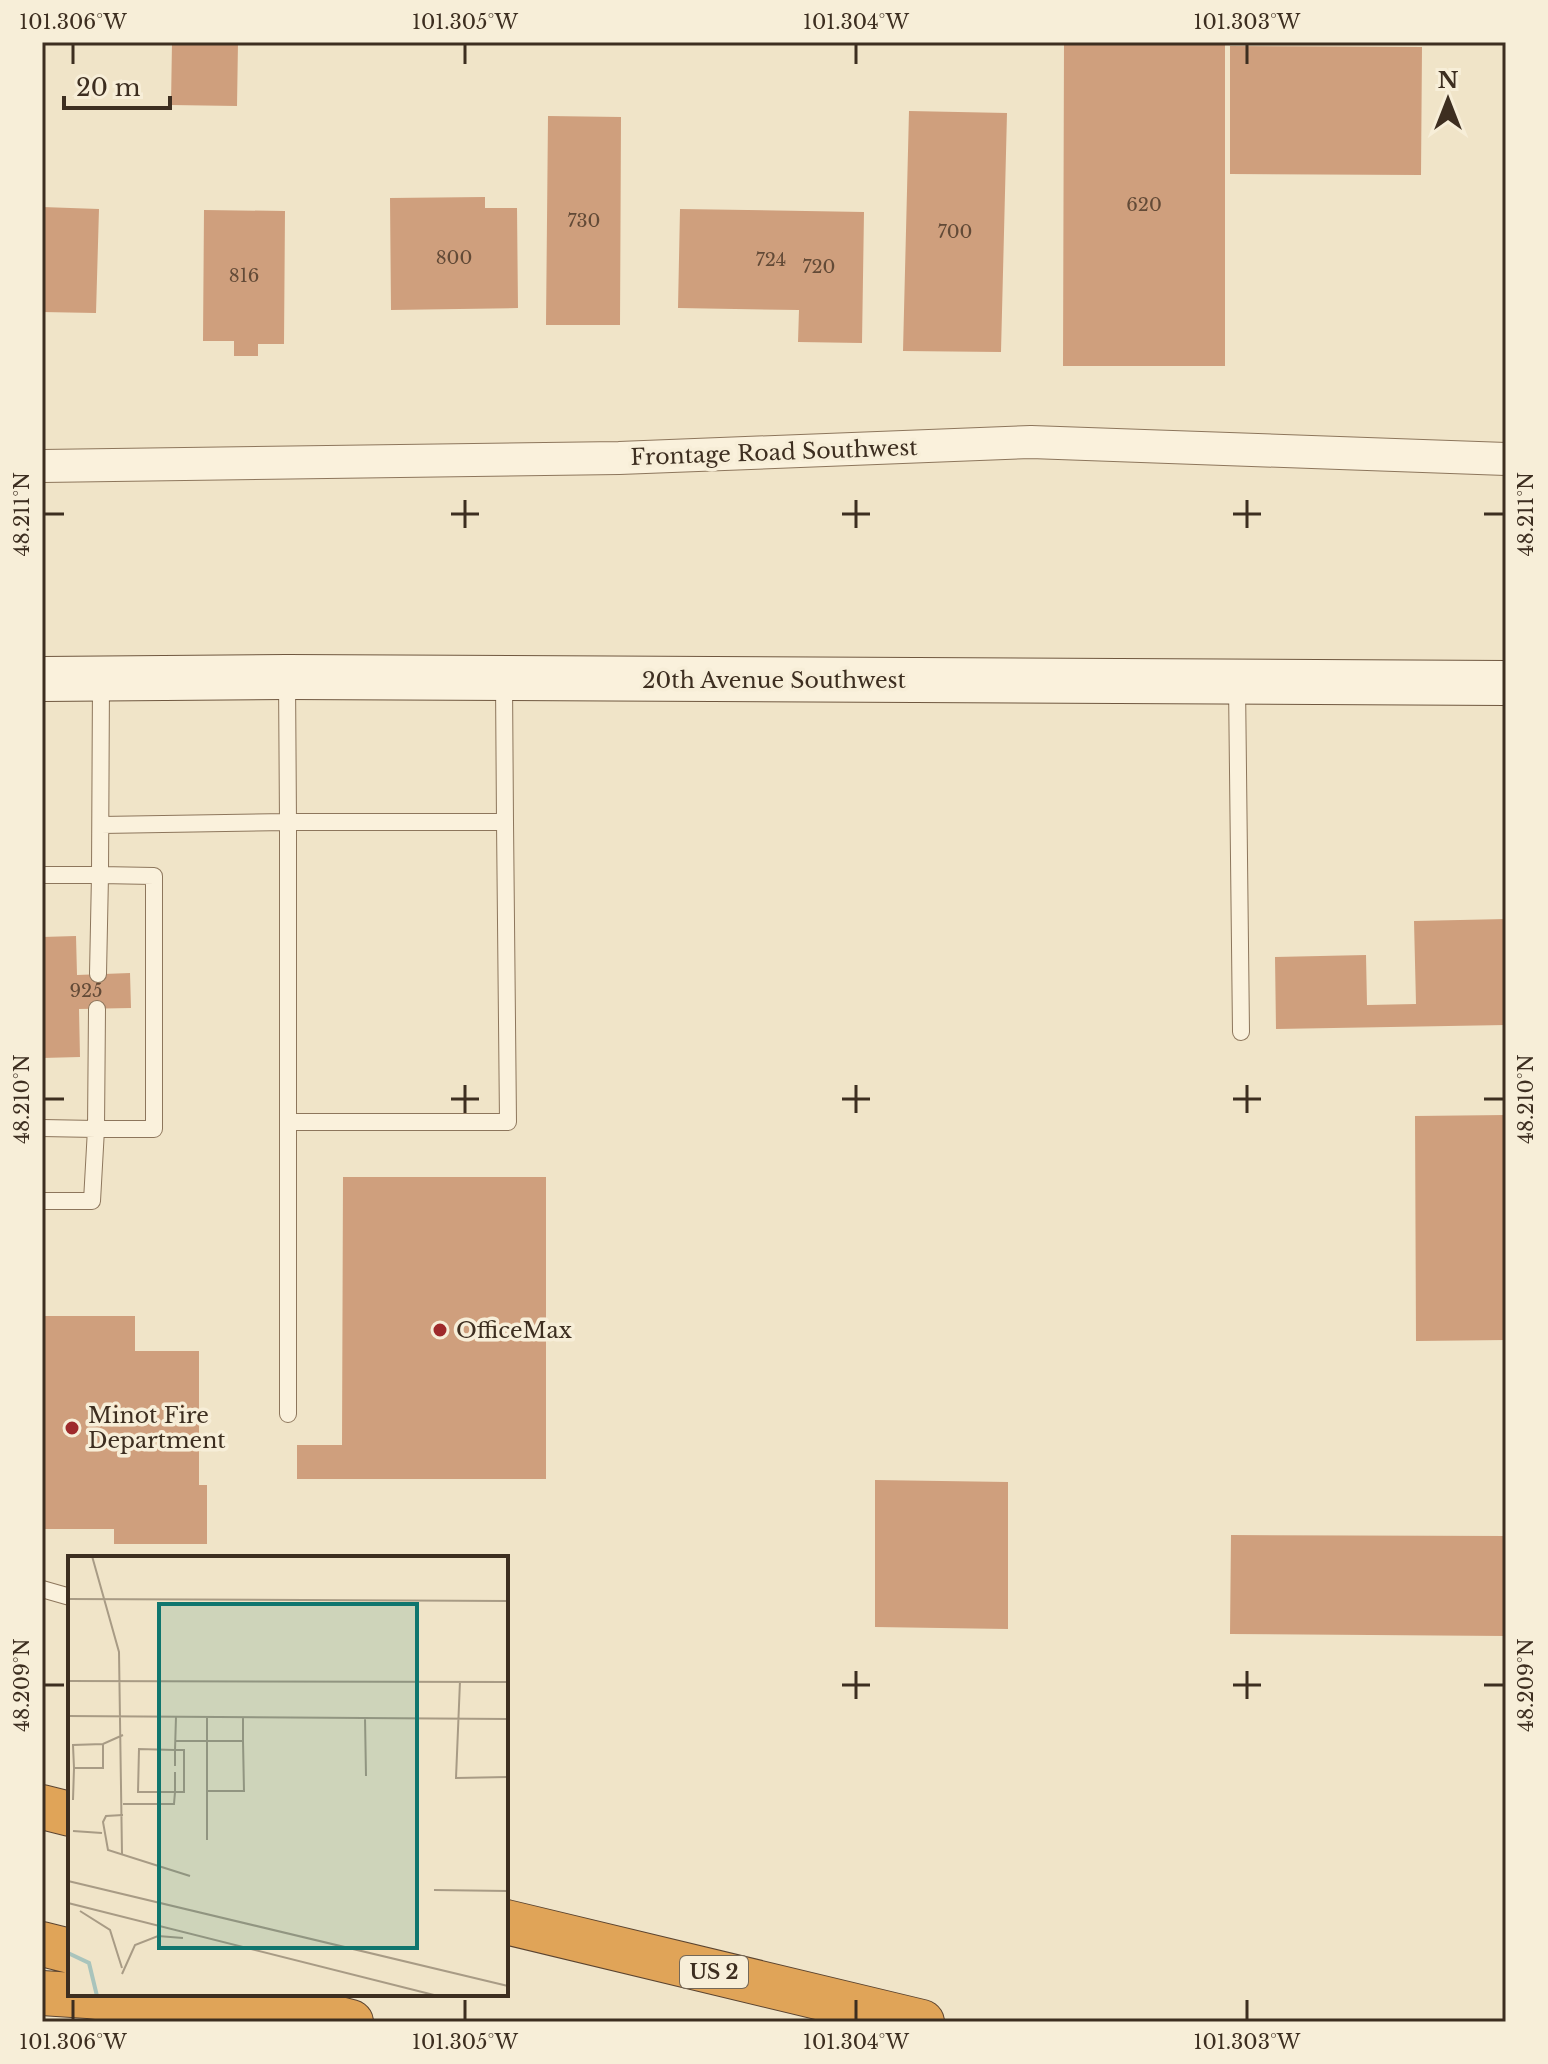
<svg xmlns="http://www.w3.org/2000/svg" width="1548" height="2064" font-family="'Libre Baskerville',serif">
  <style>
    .building { fill: #cf9f7d }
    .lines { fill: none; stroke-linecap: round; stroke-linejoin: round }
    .lane-casing { stroke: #8d765c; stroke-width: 18 }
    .street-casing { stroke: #8d765c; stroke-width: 34 }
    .secondary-casing { stroke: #6f573f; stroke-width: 46 }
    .highway-casing { stroke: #5b4430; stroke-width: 46 }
    .lane { stroke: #faf1dc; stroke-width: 16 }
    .street { stroke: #faf1dc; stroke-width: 32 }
    .secondary { stroke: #faf1dc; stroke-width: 44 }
    .highway { stroke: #e0a458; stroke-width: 44 }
    .ticks { fill: none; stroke: #3d2e20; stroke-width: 3 }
    .poi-dot { fill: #9e2a2b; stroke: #f7eed8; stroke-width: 3 }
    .labels { text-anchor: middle; stroke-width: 7; stroke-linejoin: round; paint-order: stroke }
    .number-label { font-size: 18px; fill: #624a37 }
    .shield { fill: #f7eed8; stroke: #756857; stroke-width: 2 }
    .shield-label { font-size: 20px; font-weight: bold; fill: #3d2e20 }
    .street-label { font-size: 22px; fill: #3d2e20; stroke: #f7eed8 }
    .poi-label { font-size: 22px; fill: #3d2e20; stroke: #f7eed8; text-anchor: start }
    .inset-river { fill: none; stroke: #a9c4bc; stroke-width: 4 }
    .inset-road { fill: none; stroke: #a89b85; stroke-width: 2 }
    .view { fill: #0f766e; fill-opacity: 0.15; stroke: #0f766e; stroke-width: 4 }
    .inset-edge { fill: none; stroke: #3d2e20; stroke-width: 4 }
    .neatline { fill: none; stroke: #3d2e20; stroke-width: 3 }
    .ticks-label { font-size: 20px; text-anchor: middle; fill: #3d2e20 }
  </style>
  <rect width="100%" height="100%" fill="#f0e4c8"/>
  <path class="building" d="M172,42H238L237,106L171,105Z
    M1064,43L1225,44V366H1063Z
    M1230,46L1422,47L1421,175L1230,174Z
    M909,111L1007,113L1001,352L903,351Z
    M548,116L621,117L620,325H546Z
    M485,197V208H517L518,308L391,310L390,198Z
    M42,207L99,209L96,313L42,312Z
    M680,209L864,212L862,343L798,342L799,310L678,308Z
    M204,210L285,211L284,344H258V356H234V341H203Z
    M1506,919V1025L1276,1029L1275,957L1366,955L1367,1005L1416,1004L1414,921Z
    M76,936L77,975L130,973L131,1008L79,1009L80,1057L42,1058V937Z
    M1506,1115V1340L1416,1341L1415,1116Z
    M343,1177H546V1479H297V1445H342Z
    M42,1316H135V1351H199V1485H207V1544H114V1529H42Z
    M875,1480L1008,1482V1629L875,1627Z
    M1231,1535L1506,1536V1636L1230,1634Z"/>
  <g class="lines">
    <g class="lane-casing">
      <path id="lane" d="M287,679L288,822H505L504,682
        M1237,684L1241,1032
        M101,825L288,822V1414
        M42,875H100L101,681
        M97,1009L96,1129H154V876L100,875L98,974
        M290,1122H508L505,822
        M42,1128L96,1129L92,1201H42
        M42,1589L70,1597"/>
    </g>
    <g class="street-casing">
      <path id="street" d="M42,466L619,458L1031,442L1506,459"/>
    </g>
    <g class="secondary-casing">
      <path id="secondary" d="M42,679L287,677L1506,683"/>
    </g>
    <g class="highway-casing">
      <path id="highway" d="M42,1807L70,1814
        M506,1922L922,2022
        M42,1944L70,1951
        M42,1993L88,1996L292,2022
        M266,2000L351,2022"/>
    </g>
    <use href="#lane" class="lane"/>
    <use href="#street" class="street"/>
    <use href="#secondary" class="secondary"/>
    <use href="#highway" class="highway"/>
  </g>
  <path class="ticks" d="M73,44V64M465,44V64M856,44V64M1247,44V64M465,500V528M856,500V528M1247,500V528M44,514H64M451,514H479M842,514H870M1233,514H1261M1484,514H1504M465,1085V1113M856,1085V1113M1247,1085V1113M44,1099H64M451,1099H479M842,1099H870M1233,1099H1261M1484,1099H1504M856,1671V1699M1247,1671V1699M44,1685H64M842,1685H870M1233,1685H1261M1484,1685H1504M73,2000V2020M465,2000V2020M856,2000V2020M1247,2000V2020"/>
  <g class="poi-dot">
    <circle cx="440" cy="1330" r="8"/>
    <circle cx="72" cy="1428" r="8"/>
  </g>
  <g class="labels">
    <g class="number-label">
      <text x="1144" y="211">620</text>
      <text x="584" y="227">730</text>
      <text x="955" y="238">700</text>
      <text x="454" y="264">800</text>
      <text x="771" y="266">724</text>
      <text x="819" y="273">720</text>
      <text x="244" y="282">816</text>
      <text x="86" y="997">925</text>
    </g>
    <rect class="shield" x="680" y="1956" width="68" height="32" rx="6"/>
    <g class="shield-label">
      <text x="714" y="1979">US 2</text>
    </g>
    <g class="street-label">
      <text transform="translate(774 452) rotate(-2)" y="8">Frontage Road Southwest</text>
      <text x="774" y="688">20th Avenue Southwest</text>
    </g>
    <g class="poi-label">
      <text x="456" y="1338">OfficeMax</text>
      <text x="88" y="1423">Minot Fire<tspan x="88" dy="25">Department</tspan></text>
    </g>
  </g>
  <g transform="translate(68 1556)">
    <rect width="440" height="440" fill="#f0e4c8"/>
    <path class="inset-river" d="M0,397L21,407L29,440"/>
    <path class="inset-road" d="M24,0L51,96L54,298M189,0H396M0,43L440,45M0,125L440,126M392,125L388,222L440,221M0,160L440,163M139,161V185H175V161M297,162L298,220M108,185H139V284M35,188V212H6L5,189L35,188L55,179M107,216V236H116V194H107V210M139,235H176L175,185M5,244L6,212M55,248H106L107,236H70L71,193L107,194L108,161M55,259L38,260L35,266L40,294L122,320M5,275L34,277M0,325L440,430M366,334L440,335M0,347L370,440M12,355L42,374L54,412M54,418L67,389L90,380L115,382"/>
    <path class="view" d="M91,48H349V392H91Z"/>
    <rect width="440" height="440" class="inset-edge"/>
  </g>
  <rect width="1548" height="2064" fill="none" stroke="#f7eed8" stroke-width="88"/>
  <g transform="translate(1448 100)" stroke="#f7eed8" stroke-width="6" paint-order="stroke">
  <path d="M0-6L14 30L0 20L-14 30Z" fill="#3d2e20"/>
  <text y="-12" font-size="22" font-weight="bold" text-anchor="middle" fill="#3d2e20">N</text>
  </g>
  <path d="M64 96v12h106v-12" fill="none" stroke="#3d2e20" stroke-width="4"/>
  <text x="76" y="96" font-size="24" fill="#3d2e20" stroke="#f7eed8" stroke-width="6" paint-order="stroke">20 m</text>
  <rect x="44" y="44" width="1460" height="1976" class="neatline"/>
  <g class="ticks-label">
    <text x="73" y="29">101.306°W</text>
    <text x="465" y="29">101.305°W</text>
    <text x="856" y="29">101.304°W</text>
    <text x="1247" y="29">101.303°W</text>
    <text transform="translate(22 514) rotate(-90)" y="7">48.211°N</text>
    <text transform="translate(1526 514) rotate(-90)" y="7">48.211°N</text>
    <text transform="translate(22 1099) rotate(-90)" y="7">48.210°N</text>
    <text transform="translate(1526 1099) rotate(-90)" y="7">48.210°N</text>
    <text transform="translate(22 1685) rotate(-90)" y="7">48.209°N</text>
    <text transform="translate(1526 1685) rotate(-90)" y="7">48.209°N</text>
    <text x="73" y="2049">101.306°W</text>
    <text x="465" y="2049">101.305°W</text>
    <text x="856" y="2049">101.304°W</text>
    <text x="1247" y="2049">101.303°W</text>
  </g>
</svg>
